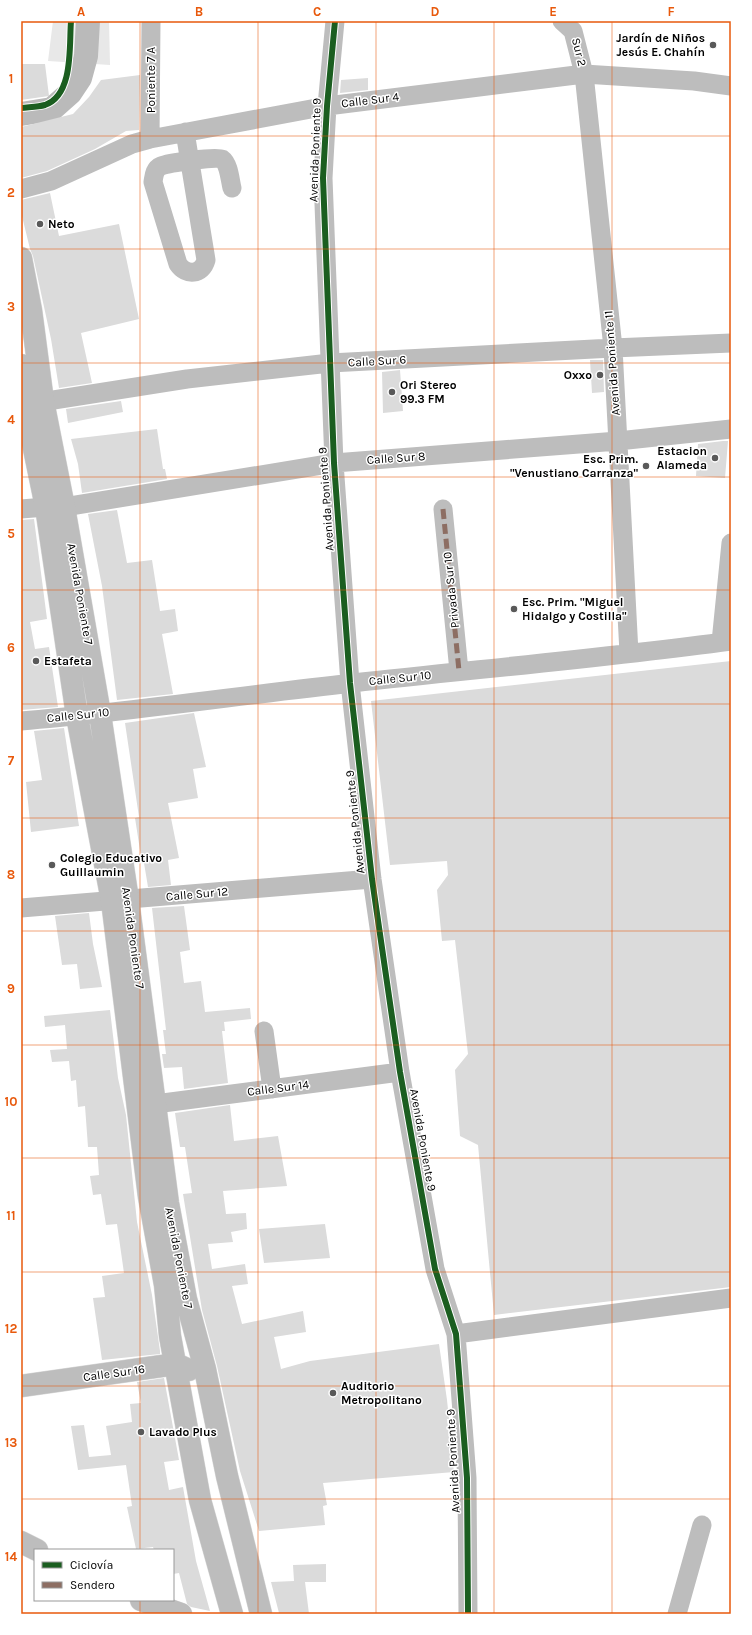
<svg xmlns="http://www.w3.org/2000/svg" width="752" height="1635" font-family="Karla,sans-serif">
  <style>
    .green { fill: #e8e8e8 }
    .lines { fill: none; stroke-linecap: round; stroke-linejoin: round }
    .river { stroke: #bababa; stroke-width: 24 }
    .building { fill: #dbdbdb }
    .major-casing { stroke: #dbdbdb; stroke-width: 23 }
    .minor { stroke: #bdbdbd; stroke-width: 19 }
    .major { stroke: #bdbdbd; stroke-width: 22 }
    .quiet { stroke: #8d6e63; stroke-width: 5; stroke-dasharray: 10 5; stroke-linecap: butt }
    .cycleway-casing { stroke: #fff; stroke-width: 8 }
    .cycleway { stroke: #1b5e20; stroke-width: 6 }
    .grid { fill: none; stroke: #e8590c; stroke-width: 1; stroke-opacity: 0.55 }
    .poi-dot { fill: #595959; stroke: #fff; stroke-width: 1.5 }
    .labels { text-anchor: middle; stroke-width: 3; stroke-linejoin: round; paint-order: stroke }
    .poi-label { font-size: 12px; font-weight: bold; fill: #000; stroke: #fff; text-anchor: start }
    .street-label { font-size: 12px; fill: #000; stroke: #fff }
    .neatline { fill: none; stroke: #e8590c; stroke-width: 1.5 }
    .grid-label { font-size: 13px; text-anchor: middle; font-weight: bold; fill: #e8590c }
  </style>
  <rect width="100%" height="100%" fill="#fff"/>
  <path class="green" d="M53,21H109L110,65L48,61Z"/>
  <g class="lines">
    <path class="river" d="M21,114L52,109L70,93L80,78L86,56L88,21"/>
  </g>
  <path class="building" d="M21,64H45L49,96L21,100Z
    M140,75L139,130L126,131L95,149L47,171L21,178V127L73,114L89,97L101,80Z
    M368,78V90L340,93L341,80Z
    M50,193L59,236L119,224L139,319L81,333L92,383L59,388L51,339L33,256L30,249L21,212V200Z
    M590,360H603L604,392L592,393Z
    M400,370L403,411L383,413L382,372Z
    M121,401L123,412L68,423L66,409Z
    M157,429L163,469H165L167,479L82,493L78,464L71,439Z
    M723,441H728L725,478L696,476L698,444Z
    M117,510L127,563L152,560L160,611L175,609L178,631L162,634L173,694L117,700L102,586L88,514Z
    M34,519L47,619L30,622L35,649L49,647L58,707L21,710V520Z
    M731,661V1287L494,1315L478,1145L460,1136L455,1070L468,1054L455,940L442,941L437,890L448,875L447,861L390,865L371,701Z
    M194,713L206,767L193,769L198,798L168,803L179,858L168,860L171,885L148,887L144,863H142L135,818L139,817L125,723Z
    M64,728L79,826L31,832L26,782L42,780L34,731Z
    M184,906L190,950L180,952L184,983L201,981L205,1012L250,1008L251,1019L224,1022L225,1031H222L228,1083L184,1089L182,1067L164,1068L162,1054H166L163,1030H166L152,908Z
    M89,913L93,944L102,987L80,989L77,964L62,965L55,916Z
    M110,1010L118,1078L126,1115L137,1222L152,1295L160,1351V1354L102,1360L93,1298L105,1297L102,1276L124,1273L117,1224L106,1225L101,1194L93,1195L90,1176L99,1175L97,1147H88L85,1106L78,1107L76,1080L71,1081L69,1061L52,1062L50,1050L67,1049L65,1025L45,1027L44,1016Z
    M230,1105L234,1141L278,1136L287,1186L223,1191L226,1214L246,1213L247,1229L231,1232L233,1242L208,1244L212,1269L245,1264L248,1284L232,1286L242,1324L303,1311L306,1332L274,1337L281,1369L310,1361L439,1344L447,1400L449,1419H447L454,1472L323,1483L327,1505L323,1506L325,1525L259,1531L240,1471L217,1366L202,1310L183,1194L192,1193L185,1147H180L175,1113Z
    M325,1224L330,1258L264,1263L259,1229Z
    M164,1378L179,1460L164,1462L169,1490L183,1487L196,1561L210,1611L191,1607L187,1604L179,1573L173,1574V1550H154L153,1547L136,1549L127,1507L132,1506L126,1465L78,1470L71,1426L84,1425L89,1457L111,1455L106,1426L132,1422L130,1404L141,1403L137,1382Z
    M326,1564V1582H305L309,1614L279,1613L271,1582L294,1581L293,1565Z"/>
  <g class="lines">
    <g class="major-casing">
      <path id="major" d="M21,258L31,310L43,401L64,507L100,714L128,900L168,1203L186,1299L205,1369L227,1476L261,1614
        M21,365L25,405L46,507L77,716L112,901L149,1197L165,1285L170,1336L200,1500L232,1614
        M21,1386L176,1364L189,1370
        M21,1542L37,1550
        M141,1600L181,1614"/>
    </g>
    <path class="minor" d="M335,21L327,106L323,178L334,463L350,683L372,879L400,1072L435,1269L456,1334L467,1478L468,1614
      M562,21L573,31L584,74L613,348L629,653
      M185,132L206,260C202,275 186,276 178,264L153,182C154,176 154,169 161,166C168,163 216,156 222,159C229,164 230,180 232,188
      M150,139L151,21
      M21,189L51,181L132,144L150,139L327,106L584,74L694,81L731,86
      M28,404L187,379L330,363L613,348L731,343
      M64,507L334,463L618,441L731,429
      M21,509L46,507
      M443,509L459,671
      M721,642L731,543
      M21,721C132,712 242,695 353,683C479,669 605,658 731,641
      M21,908L372,879
      M264,1031L272,1089
      M155,1104L400,1072
      M456,1334L731,1298
      M677,1614L702,1525"/>
    <use href="#major" class="major"/>
    <path class="quiet" d="M443,509L459,671"/>
    <g class="cycleway-casing">
      <path id="cycleway" d="M335,21L327,106L323,178L334,463L350,683L372,879L400,1072L435,1269L456,1334L467,1478L468,1614
        M21,108C29,107 38,107 45,105C74,95 69,45 71,21"/>
    </g>
    <use href="#cycleway" class="cycleway"/>
  </g>
  <path class="grid" d="M140,21V1550M258,21V1614M376,21V1614M494,21V1614M612,21V1614M21,136H731M21,249H731M21,363H731M21,477H731M21,590H731M21,704H731M21,818H731M21,931H731M21,1045H731M21,1158H731M21,1272H731M21,1386H731M21,1499H731M140,1600V1614"/>
  <g class="poi-dot">
    <circle cx="713" cy="45" r="4"/>
    <circle cx="40" cy="224" r="4"/>
    <circle cx="600" cy="375" r="4"/>
    <circle cx="392" cy="392" r="4"/>
    <circle cx="715" cy="458" r="4"/>
    <circle cx="646" cy="466" r="4"/>
    <circle cx="514" cy="609" r="4"/>
    <circle cx="36" cy="661" r="4"/>
    <circle cx="52" cy="865" r="4"/>
    <circle cx="333" cy="1393" r="4"/>
    <circle cx="141" cy="1432" r="4"/>
  </g>
  <g class="labels">
    <g class="poi-label">
      <text x="705" y="42" text-anchor="end">Jardín de Niños<tspan x="705" dy="14">Jesús E. Chahín</tspan></text>
      <text x="48" y="228">Neto</text>
      <text x="592" y="379" text-anchor="end">Oxxo</text>
      <text x="400" y="389">Ori Stereo<tspan x="400" dy="14">99.3 FM</tspan></text>
      <text x="707" y="455" text-anchor="end">Estacion<tspan x="707" dy="14">Alameda</tspan></text>
      <text x="638" y="463" text-anchor="end">Esc. Prim.<tspan x="638" dy="14">"Venustiano Carranza"</tspan></text>
      <text x="522" y="606">Esc. Prim. "Miguel<tspan x="522" dy="14">Hidalgo y Costilla"</tspan></text>
      <text x="44" y="665">Estafeta</text>
      <text x="60" y="862">Colegio Educativo<tspan x="60" dy="14">Guillaumin</tspan></text>
      <text x="341" y="1390">Auditorio<tspan x="341" dy="14">Metropolitano</tspan></text>
      <text x="149" y="1436">Lavado Plus</text>
    </g>
    <g class="street-label">
      <text transform="translate(579 52) rotate(76)" y="4">Sur 2</text>
      <text transform="translate(151 80) rotate(-90)" y="4">Poniente 7 A</text>
      <text transform="translate(370 100) rotate(-7)" y="4">Calle Sur 4</text>
      <text transform="translate(315 150) rotate(-88)" y="4">Avenida Poniente 9</text>
      <text transform="translate(377 361) rotate(-3)" y="4">Calle Sur 6</text>
      <text transform="translate(612 363) rotate(-94)" y="4">Avenida Poniente 11</text>
      <text transform="translate(396 458) rotate(-4)" y="4">Calle Sur 8</text>
      <text transform="translate(326 499) rotate(-94)" y="4">Avenida Poniente 9</text>
      <text transform="translate(451 590) rotate(-96)" y="4">Privada Sur 10</text>
      <text transform="translate(80 594) rotate(80)" y="4">Avenida Poniente 7</text>
      <text transform="translate(400 678) rotate(-6)" y="4">Calle Sur 10</text>
      <text transform="translate(78 715) rotate(-6)" y="4">Calle Sur 10</text>
      <text transform="translate(355 822) rotate(-96)" y="4">Avenida Poniente 9</text>
      <text transform="translate(197 894) rotate(-5)" y="4">Calle Sur 12</text>
      <text transform="translate(133 938) rotate(82)" y="4">Avenida Poniente 7</text>
      <text transform="translate(278 1088) rotate(-7)" y="4">Calle Sur 14</text>
      <text transform="translate(423 1140) rotate(80)" y="4">Avenida Poniente 9</text>
      <text transform="translate(179 1258) rotate(79)" y="4">Avenida Poniente 7</text>
      <text transform="translate(114 1373) rotate(-8)" y="4">Calle Sur 16</text>
      <text transform="translate(453 1461) rotate(-93)" y="4">Avenida Poniente 9</text>
    </g>
  </g>
  <rect width="752" height="1635" fill="none" stroke="#ffffff" stroke-width="44"/>
  <rect x="34" y="1549" width="140" height="52" fill="#ffffff" stroke="#999999"/>
  <rect x="42" y="1562" width="20" height="6" fill="#1b5e20" stroke="#999999"/>
  <text x="70" y="1569" font-size="12" fill="#000000">Ciclovía</text>
  <rect x="42" y="1582" width="20" height="6" fill="#8d6e63" stroke="#999999"/>
  <text x="70" y="1589" font-size="12" fill="#000000">Sendero</text>
  <rect x="22" y="22" width="708" height="1591" class="neatline"/>
  <g class="grid-label">
    <text x="81" y="16">A</text>
    <text x="199" y="16">B</text>
    <text x="317" y="16">C</text>
    <text x="435" y="16">D</text>
    <text x="553" y="16">E</text>
    <text x="671" y="16">F</text>
    <text x="11" y="83">1</text>
    <text x="11" y="197">2</text>
    <text x="11" y="311">3</text>
    <text x="11" y="424">4</text>
    <text x="11" y="538">5</text>
    <text x="11" y="652">6</text>
    <text x="11" y="765">7</text>
    <text x="11" y="879">8</text>
    <text x="11" y="993">9</text>
    <text x="11" y="1106">10</text>
    <text x="11" y="1220">11</text>
    <text x="11" y="1333">12</text>
    <text x="11" y="1447">13</text>
    <text x="11" y="1561">14</text>
  </g>
</svg>
